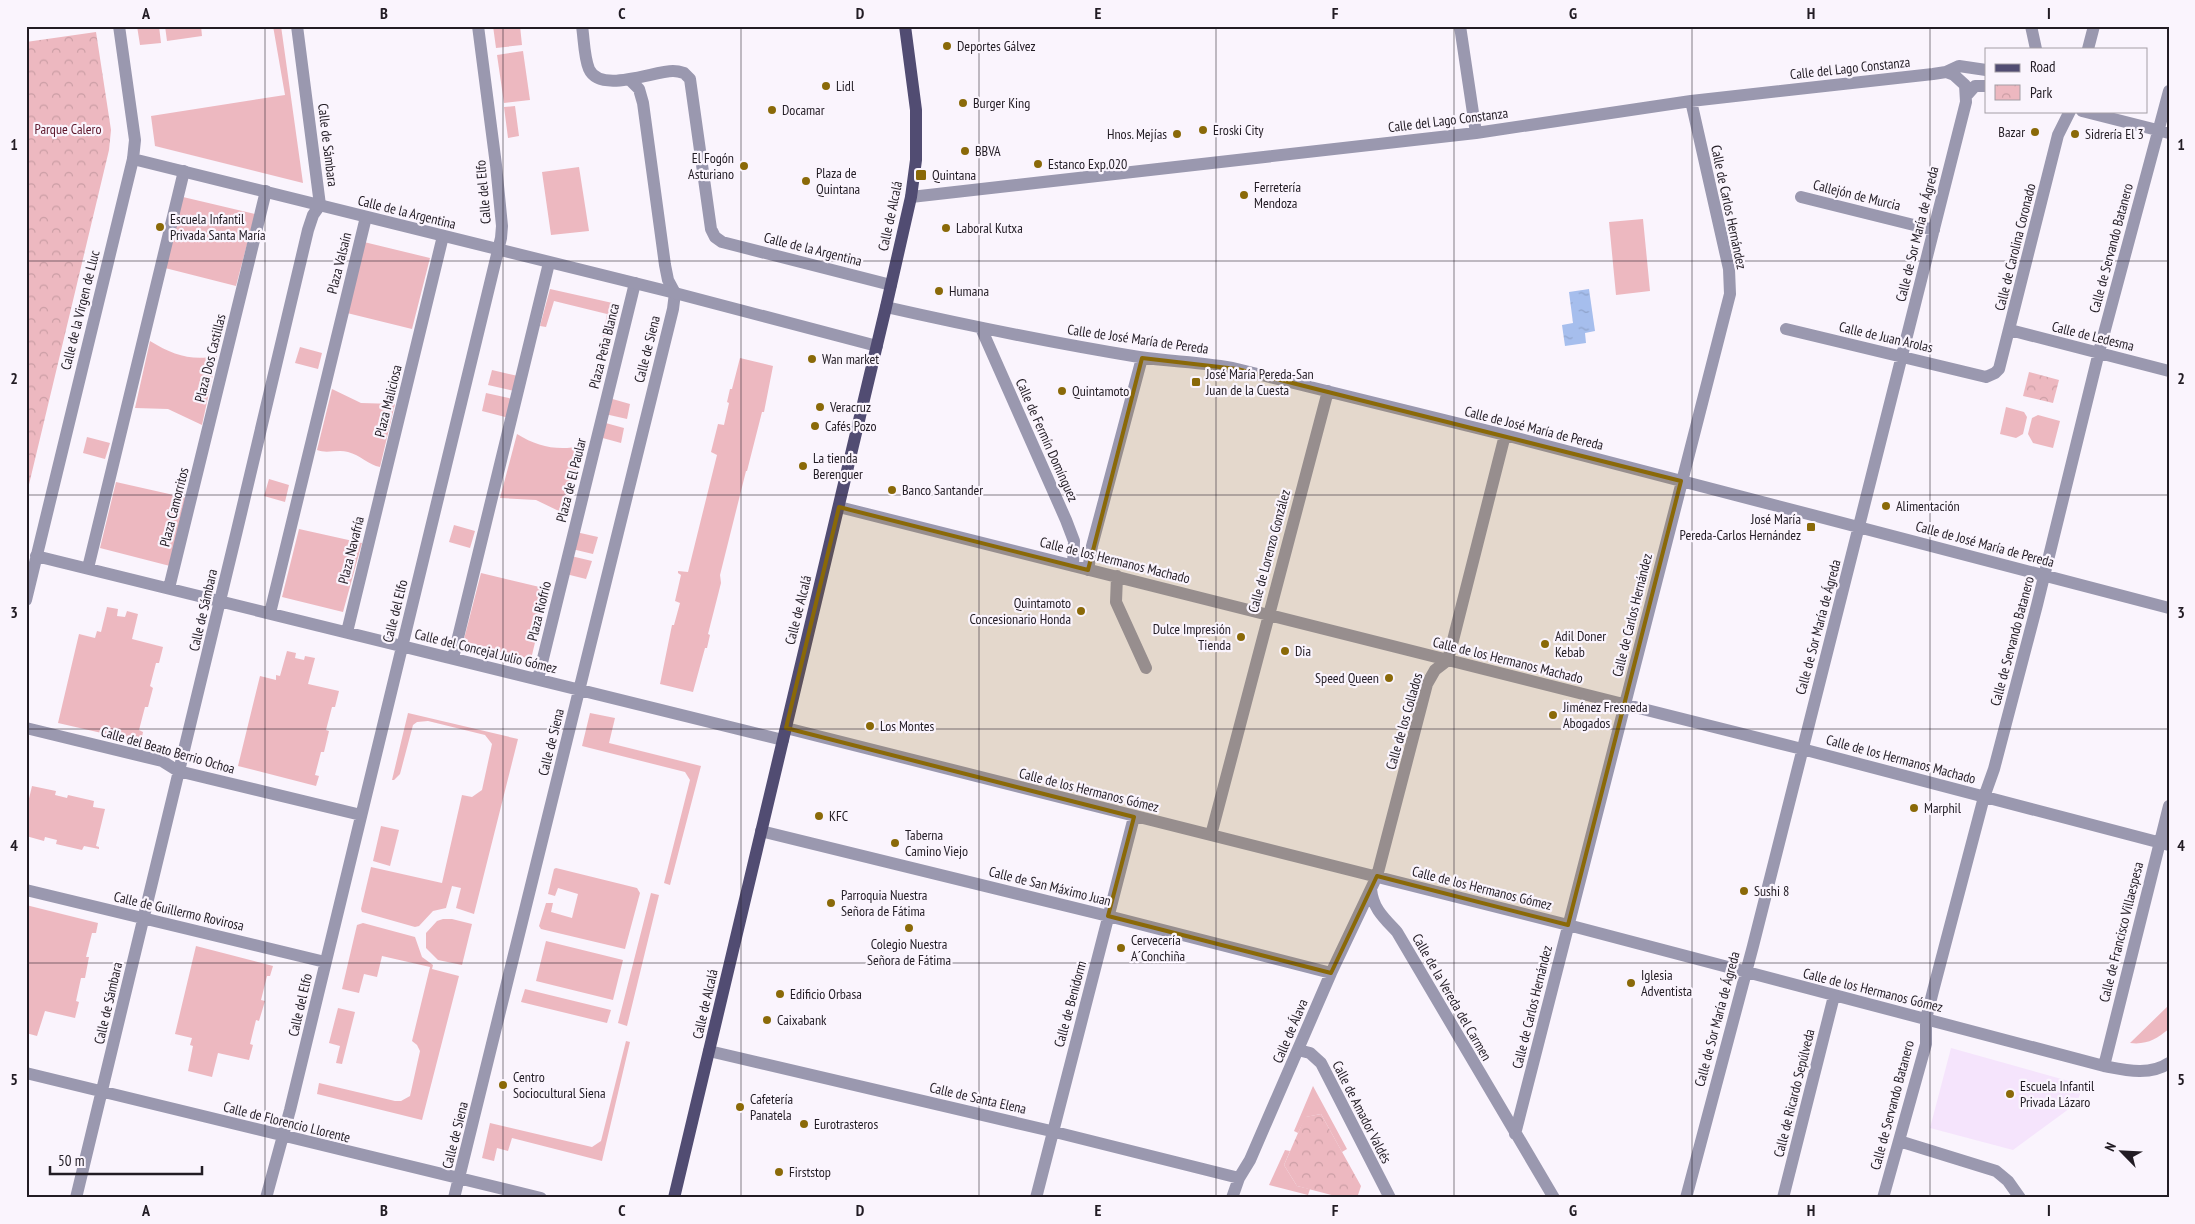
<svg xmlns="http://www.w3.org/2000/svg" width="2195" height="1224" font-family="'PT Sans Narrow',sans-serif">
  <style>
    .built { fill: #f5e4fc }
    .green { fill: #edb8c0 }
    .park { fill: url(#park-crowns) }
    .water { fill: url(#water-ripples) }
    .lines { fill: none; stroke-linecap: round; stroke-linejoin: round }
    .minor { stroke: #9a98af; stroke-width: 12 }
    .tertiary { stroke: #9a98af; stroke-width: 12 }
    .primary { stroke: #514c72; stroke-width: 12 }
    .marked { fill: #8a6908; fill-opacity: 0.2; stroke: #8a6908; stroke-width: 4; stroke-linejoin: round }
    .grid { fill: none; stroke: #221c24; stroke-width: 1; stroke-opacity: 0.55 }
    .poi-dot { fill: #8a6908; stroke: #faf4fd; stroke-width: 2 }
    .labels { text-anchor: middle; stroke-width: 4.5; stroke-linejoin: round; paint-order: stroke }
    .poi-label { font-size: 14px; fill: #221c24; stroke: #faf4fd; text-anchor: start }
    .street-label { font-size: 14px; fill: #221c24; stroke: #faf4fd }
    .park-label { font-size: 14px; fill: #5c162a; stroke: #faf4fd }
    .neatline { fill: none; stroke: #221c24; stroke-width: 2 }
    .grid-label { font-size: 16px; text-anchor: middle; font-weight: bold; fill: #221c24 }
  </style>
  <defs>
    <pattern id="park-crowns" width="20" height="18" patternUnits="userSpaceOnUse" patternTransform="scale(1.25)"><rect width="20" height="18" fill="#edb8c0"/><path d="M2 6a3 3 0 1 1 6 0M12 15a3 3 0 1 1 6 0" fill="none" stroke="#cb9ea5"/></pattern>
    <pattern id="water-ripples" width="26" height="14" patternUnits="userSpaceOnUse" patternTransform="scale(1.25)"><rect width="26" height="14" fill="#a6beed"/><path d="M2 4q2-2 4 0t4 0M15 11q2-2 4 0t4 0" fill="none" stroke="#8fa3cb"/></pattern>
  </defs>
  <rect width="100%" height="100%" fill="#faf4fd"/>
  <path class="built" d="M1951,1048L2083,1085L2077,1103L2013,1150L1930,1128Z"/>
  <path class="green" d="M137,26H159L161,43L140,45Z
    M165,26H201L202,36L167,41Z
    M273,26H281L303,183L155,146L151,116L285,95Z
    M493,26H520L522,45L496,48Z
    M523,51L530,100L504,103L497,55Z
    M515,106L519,136L508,138L504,107Z
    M579,167L589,231L551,235L542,172Z
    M183,197L255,214L236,286L165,268Z
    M1643,219L1650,291L1616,295L1609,222Z
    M364,242L430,258L412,329L347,313Z
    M550,289L617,304L606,346L601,345L607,314L554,301L546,327L540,326Z
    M150,341C173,355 191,361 217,356L202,425L168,409L135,408Z
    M300,347L322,353L318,369L295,363Z
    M740,358L773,366L764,412H762L747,471H746L720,575L721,583L708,634L710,635L707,648H705L693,692L660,684L672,625H674L680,603L675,601L681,575L678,573V571L688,572L717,455L711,452L718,424L724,425L729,403L727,402L730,389H732Z
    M492,370L518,376L514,391L488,385Z
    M332,389L361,403L395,404L380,467C369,465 360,455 348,452C338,449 327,454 317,450Z
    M486,393L513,399L509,418L482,411Z
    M609,398L630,404L627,419L605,414Z
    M2006,407L2024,412L2027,417L2023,434L2016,438L2000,434Z
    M2038,415L2060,421L2053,448L2033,443L2028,434L2032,418Z
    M602,422L624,428L621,443L599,437Z
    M517,434C538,447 557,451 582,446L565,514L536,500L500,498Z
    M87,437L110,443L105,459L83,453Z
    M269,479L289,485L285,502L264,496Z
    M116,482L187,498L170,566L100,548Z
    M454,525L475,531L470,548L449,542Z
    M299,529L362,543L343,612L282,597Z
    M576,532L598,537L593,554L572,549Z
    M571,556L592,561L586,579L566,574Z
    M481,573L548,589L531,659L463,643Z
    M107,607L118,609L117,616L125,617L127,611L138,614L132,639L163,647L159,663H156L150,686L153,688L148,707H145L139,730L143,732L141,742L58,723L79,634L95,638L97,631L101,632Z
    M287,651L296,653L295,658L304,660L305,656L315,658L308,684L339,691L335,707H332L326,730L329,731L324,752H321L315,775L319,776L316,786L238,766L260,676L276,680V675L280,676Z
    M408,713L518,739L474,914L456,908L461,888L452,886L446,908L433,911L419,926L415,927L362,912L361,909L371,867L442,883L462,795L472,797L482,790L492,744L485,735L428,721L417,722L413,725L400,774L394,780H392Z
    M590,713L615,718L609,743L701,766L670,885L664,883L690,780L685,772L582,746Z
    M32,786L56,791L55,795L67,798L68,795L94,801L93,807L105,809L96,846L99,847V849L84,846L82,850L56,844L57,840L45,837L44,841L26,836V811Z
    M381,826L399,830L390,866L373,861Z
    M556,868L637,888L640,893L625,949L541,929L539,926L546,903H553L551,912L572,918L578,894L558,888L555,896L548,894L554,869Z
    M651,893L659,895L627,1026L618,1023Z
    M26,905L98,923L96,933H92L86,957H89L85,978H81L76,1001L79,1002L75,1018L45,1011L37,1036L26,1033Z
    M443,919H452L472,924L462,965L438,960L426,948V933L437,921Z
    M363,923L415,937L422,957L433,965L432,969L459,976L422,1120L317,1094L319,1083L395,1101H401L410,1096L420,1051L417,1045L412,1041L430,967L382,956L377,977L364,974L359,993L342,989L357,925Z
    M546,941L623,960L613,1000L536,981Z
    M196,946L273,966L270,976H267L261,1000L265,1001L259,1021L256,1020L250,1044L253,1045L249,1060L218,1053L212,1077L188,1071L193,1046L190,1045L192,1038L175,1034Z
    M525,989L611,1010L607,1023L521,1002Z
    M2169,1005V1029C2156,1039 2147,1045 2130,1043Z
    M338,1008L355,1012L342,1064L336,1063L340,1046L329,1043Z
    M626,1041L630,1042L602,1161L512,1138L508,1151L497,1148L494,1161L482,1158L490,1123L592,1147L601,1141Z
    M1313,1086L1347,1149L1342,1152L1321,1114L1306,1117L1298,1133L1294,1131Z
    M1285,1150L1290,1151L1284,1165L1297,1186L1310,1189L1308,1195L1269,1185Z"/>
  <path class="park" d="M96,32L111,130L109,150L26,497V42Z
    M2029,372L2059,380L2053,403L2023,396Z
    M1321,1114L1361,1186L1357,1198H1343L1297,1186L1284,1165L1305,1117Z"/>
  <path class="water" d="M1589,289L1595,331L1585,333L1586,343L1565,346L1562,325L1573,323L1569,292Z"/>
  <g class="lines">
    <path class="minor" d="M582,26C584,39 584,57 589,69C600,94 653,71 673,71C677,71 681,72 684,73L690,79L711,229L715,237L722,242L891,285
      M1460,26L1476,133
      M2031,26L2036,49
      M2088,49L2094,26
      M1967,95L1975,86H1986
      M2082,111L2169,133
      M911,197L1476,133L1691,101L1933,74L1946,72L1959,66L1986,70
      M1801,197L1934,230
      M886,307C970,326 1054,343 1139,357C1172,362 1205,362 1237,369L1505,435L2169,608
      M981,328L1066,520L1074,541L1073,566
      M1786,329L1986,377L1995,373L1999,369L2058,135L2070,111
      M2010,330L2169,371
      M839,507L1802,749L2169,845
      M36,556L783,740
      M88,568L184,171
      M1088,570L1092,546L1142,358
      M1117,576L1116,602L1146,668
      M169,588L266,191
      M26,600L133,159
      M270,613L366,217
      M347,632L443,236
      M453,658L549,263
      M538,679L635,283
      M26,728L162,761L178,771L361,815
      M786,728L1568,925L2104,1066C2125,1070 2150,1076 2169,1063
      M761,831L1108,916L1331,973
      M1211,835L1328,391
      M1371,889C1373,909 1384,918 1397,932L1554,1198
      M26,890L325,962
      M1298,1050L1310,1053L1321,1063L1390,1198
      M709,1051L1051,1131L1239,1178
      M2104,1066L2169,806
      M26,1073L541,1198
      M1515,1134L1730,294L1729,269L1691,101
      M1899,1141L1996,1171L2008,1181L2020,1198
      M76,1198C155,876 232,553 308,230L313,215L320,205L297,26
      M266,1198L290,1110L501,238L502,226L496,165L478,26
      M454,1198L673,309L675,293L668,280L665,265L643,103L639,89L629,79
      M1036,1198L1134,817
      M1232,1198L1239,1178L1250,1160L1331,973L1377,876L1427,684L1435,670L1448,660L1505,435
      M1686,1198L1753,946L1966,102L1965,85L1954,75L1946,72
      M1783,1198L1834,996
      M1883,1198L1926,1044V1019L1933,991L1984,797L1994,769L2037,605L2099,352L2169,91"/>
    <path class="tertiary" d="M119,26L135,140L133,159L675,293L877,346"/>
    <path class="primary" d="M674,1198L886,307L911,197L916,160V110L905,26"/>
  </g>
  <path class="marked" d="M1142,358L1237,369L1681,481L1568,925L1377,876L1331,973L1108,916L1134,817L786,728L839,507L1088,570Z"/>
  <path class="grid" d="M265,26V1198M503,26V1198M741,26V1198M979,26V1198M1216,26V1198M1454,26V1198M1692,26V1198M1930,26V1198M26,261H2169M26,495H2169M26,729H2169M26,963H2169"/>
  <g class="poi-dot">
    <circle cx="947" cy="46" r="5"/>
    <circle cx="826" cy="86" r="5"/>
    <circle cx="963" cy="103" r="5"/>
    <circle cx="772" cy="110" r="5"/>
    <circle cx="1203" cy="130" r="5"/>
    <circle cx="2035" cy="132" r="5"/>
    <circle cx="1177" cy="134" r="5"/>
    <circle cx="2075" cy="134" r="5"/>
    <circle cx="965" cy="151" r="5"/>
    <circle cx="1038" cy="164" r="5"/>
    <circle cx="744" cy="166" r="5"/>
    <rect x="915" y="169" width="12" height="12" rx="2.5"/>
    <circle cx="806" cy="181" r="5"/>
    <circle cx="1244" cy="195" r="5"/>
    <circle cx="160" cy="227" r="5"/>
    <circle cx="946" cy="228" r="5"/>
    <circle cx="939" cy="291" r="5"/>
    <circle cx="812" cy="359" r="5"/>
    <rect x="1191" y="377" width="10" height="10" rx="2.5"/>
    <circle cx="1062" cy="391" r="5"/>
    <circle cx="820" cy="407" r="5"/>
    <circle cx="815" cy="426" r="5"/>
    <circle cx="803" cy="466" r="5"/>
    <circle cx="892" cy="490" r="5"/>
    <circle cx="1886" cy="506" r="5"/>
    <rect x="1806" y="522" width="10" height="10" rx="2.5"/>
    <circle cx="1081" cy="611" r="5"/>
    <circle cx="1241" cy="637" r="5"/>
    <circle cx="1545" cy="644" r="5"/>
    <circle cx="1285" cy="651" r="5"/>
    <circle cx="1389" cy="678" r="5"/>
    <circle cx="1553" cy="715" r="5"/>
    <circle cx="870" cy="726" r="5"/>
    <circle cx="1914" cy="808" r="5"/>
    <circle cx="819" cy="816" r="5"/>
    <circle cx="895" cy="843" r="5"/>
    <circle cx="1744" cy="891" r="5"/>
    <circle cx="831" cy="903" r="5"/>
    <circle cx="909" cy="928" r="5"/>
    <circle cx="1121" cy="948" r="5"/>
    <circle cx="1631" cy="983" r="5"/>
    <circle cx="780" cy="994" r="5"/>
    <circle cx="767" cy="1020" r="5"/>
    <circle cx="503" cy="1085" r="5"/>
    <circle cx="2010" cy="1094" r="5"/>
    <circle cx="740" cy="1107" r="5"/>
    <circle cx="804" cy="1124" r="5"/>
    <circle cx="779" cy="1172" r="5"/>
  </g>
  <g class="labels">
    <g class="poi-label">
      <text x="957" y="51">Deportes Gálvez</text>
      <text x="836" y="91">Lidl</text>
      <text x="973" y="108">Burger King</text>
      <text x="782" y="115">Docamar</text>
      <text x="1213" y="135">Eroski City</text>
      <text x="2025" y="137" text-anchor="end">Bazar</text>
      <text x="1167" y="139" text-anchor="end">Hnos. Mejías</text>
      <text x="2085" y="139">Sidrería El 3</text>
      <text x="975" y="156">BBVA</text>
      <text x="734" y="163" text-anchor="end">El Fogón<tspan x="734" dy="16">Asturiano</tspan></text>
      <text x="1048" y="169">Estanco Exp.020</text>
      <text x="816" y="178">Plaza de<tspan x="816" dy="16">Quintana</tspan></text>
      <text x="932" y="180">Quintana</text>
      <text x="1254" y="192">Ferretería<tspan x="1254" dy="16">Mendoza</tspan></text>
      <text x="170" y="224">Escuela Infantil<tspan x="170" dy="16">Privada Santa María</tspan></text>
      <text x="956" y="233">Laboral Kutxa</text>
      <text x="949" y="296">Humana</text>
      <text x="822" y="364">Wan market</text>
      <text x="1206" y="379">José María Pereda-San<tspan x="1206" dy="16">Juan de la Cuesta</tspan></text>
      <text x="1072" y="396">Quintamoto</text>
      <text x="830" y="412">Veracruz</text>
      <text x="825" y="431">Cafés Pozo</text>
      <text x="813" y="463">La tienda<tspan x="813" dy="16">Berenguer</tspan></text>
      <text x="902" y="495">Banco Santander</text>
      <text x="1896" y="511">Alimentación</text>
      <text x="1801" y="524" text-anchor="end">José María<tspan x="1801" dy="16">Pereda-Carlos Hernández</tspan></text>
      <text x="1071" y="608" text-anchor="end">Quintamoto<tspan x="1071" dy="16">Concesionario Honda</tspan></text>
      <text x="1231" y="634" text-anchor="end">Dulce Impresión<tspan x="1231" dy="16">Tienda</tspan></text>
      <text x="1555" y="641">Adil Doner<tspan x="1555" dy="16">Kebab</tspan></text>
      <text x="1295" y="656">Dia</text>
      <text x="1379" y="683" text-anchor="end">Speed Queen</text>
      <text x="1563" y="712">Jiménez Fresneda<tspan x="1563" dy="16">Abogados</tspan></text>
      <text x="880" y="731">Los Montes</text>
      <text x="1924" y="813">Marphil</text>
      <text x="829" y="821">KFC</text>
      <text x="905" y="840">Taberna<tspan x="905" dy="16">Camino Viejo</tspan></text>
      <text x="1754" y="896">Sushi 8</text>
      <text x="841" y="900">Parroquia Nuestra<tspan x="841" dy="16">Señora de Fátima</tspan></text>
      <text x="1131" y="945">Cervecería<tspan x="1131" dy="16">A´Conchiña</tspan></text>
      <text x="909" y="949" text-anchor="middle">Colegio Nuestra<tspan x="909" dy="16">Señora de Fátima</tspan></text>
      <text x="1641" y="980">Iglesia<tspan x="1641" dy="16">Adventista</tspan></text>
      <text x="790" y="999">Edificio Orbasa</text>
      <text x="777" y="1025">Caixabank</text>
      <text x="513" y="1082">Centro<tspan x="513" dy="16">Sociocultural Siena</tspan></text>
      <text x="2020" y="1091">Escuela Infantil<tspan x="2020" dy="16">Privada Lázaro</tspan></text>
      <text x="750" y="1104">Cafetería<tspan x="750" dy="16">Panatela</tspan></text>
      <text x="814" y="1129">Eurotrasteros</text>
      <text x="789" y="1177">Firststop</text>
    </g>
    <g class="street-label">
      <text transform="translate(1850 68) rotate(-6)" y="5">Calle del Lago Constanza</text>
      <text transform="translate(1448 120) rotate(-7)" y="5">Calle del Lago Constanza</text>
      <text transform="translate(328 145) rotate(83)" y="5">Calle de Sámbara</text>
      <text transform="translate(483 192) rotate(-95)" y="5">Calle del Elfo</text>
      <text transform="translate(1857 195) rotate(14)" y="5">Callejón de Murcia</text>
      <text transform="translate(1729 207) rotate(78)" y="5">Calle de Carlos Hernández</text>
      <text transform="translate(407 212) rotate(14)" y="5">Calle de la Argentina</text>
      <text transform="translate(890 216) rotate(-78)" y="5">Calle de Alcalá</text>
      <text transform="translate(1917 234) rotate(-76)" y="5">Calle de Sor María de Ágreda</text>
      <text transform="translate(2015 247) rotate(-76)" y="5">Calle de Carolina Coronado</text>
      <text transform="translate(2111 248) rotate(-75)" y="5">Calle de Servando Batanero</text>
      <text transform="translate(813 249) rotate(14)" y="5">Calle de la Argentina</text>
      <text transform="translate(339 263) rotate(-76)" y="5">Plaza Valsaín</text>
      <text transform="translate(80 310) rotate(-76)" y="5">Calle de la Virgen de Lluc</text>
      <text transform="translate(2093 336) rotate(14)" y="5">Calle de Ledesma</text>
      <text transform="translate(1886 337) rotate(13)" y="5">Calle de Juan Arolas</text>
      <text transform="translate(1138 339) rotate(8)" y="5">Calle de José María de Pereda</text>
      <text transform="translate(604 346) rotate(-76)" y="5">Plaza Peña Blanca</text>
      <text transform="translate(647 349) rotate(-76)" y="5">Calle de Siena</text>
      <text transform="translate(210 358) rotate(-76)" y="5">Plaza Dos Castillas</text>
      <text transform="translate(388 401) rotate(-76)" y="5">Plaza Maliciosa</text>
      <text transform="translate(1534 428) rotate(14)" y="5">Calle de José María de Pereda</text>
      <text transform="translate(1047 440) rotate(66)" y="5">Calle de Fermín Domínguez</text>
      <text transform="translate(571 480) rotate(-76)" y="5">Plaza de El Paular</text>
      <text transform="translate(174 507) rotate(-76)" y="5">Plaza Camorritos</text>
      <text transform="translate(1985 544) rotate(15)" y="5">Calle de José María de Pereda</text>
      <text transform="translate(351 550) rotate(-76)" y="5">Plaza Navafría</text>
      <text transform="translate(1269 551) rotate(-75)" y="5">Calle de Lorenzo González</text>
      <text transform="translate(1115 560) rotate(14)" y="5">Calle de los Hermanos Machado</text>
      <text transform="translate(203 610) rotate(-77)" y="5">Calle de Sámbara</text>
      <text transform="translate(798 610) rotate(-76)" y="5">Calle de Alcalá</text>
      <text transform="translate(395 611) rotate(-76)" y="5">Calle del Elfo</text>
      <text transform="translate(539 611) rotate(-76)" y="5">Plaza Riofrío</text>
      <text transform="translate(1632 615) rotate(-76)" y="5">Calle de Carlos Hernández</text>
      <text transform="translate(1818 627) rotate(-75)" y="5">Calle de Sor María de Ágreda</text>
      <text transform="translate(2012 641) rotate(-75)" y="5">Calle de Servando Batanero</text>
      <text transform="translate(486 651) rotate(14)" y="5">Calle del Concejal Julio Gómez</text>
      <text transform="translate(1508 660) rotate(14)" y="5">Calle de los Hermanos Machado</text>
      <text transform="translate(1404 721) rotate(-74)" y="5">Calle de los Collados</text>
      <text transform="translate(551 742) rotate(-76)" y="5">Calle de Siena</text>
      <text transform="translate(168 750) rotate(16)" y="5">Calle del Beato Berrio Ochoa</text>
      <text transform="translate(1901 759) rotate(15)" y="5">Calle de los Hermanos Machado</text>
      <text transform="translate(1089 790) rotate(14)" y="5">Calle de los Hermanos Gómez</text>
      <text transform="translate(1050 886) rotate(14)" y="5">Calle de San Máximo Juan</text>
      <text transform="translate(1482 888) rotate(14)" y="5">Calle de los Hermanos Gómez</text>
      <text transform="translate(179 911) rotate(13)" y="5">Calle de Guillermo Rovirosa</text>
      <text transform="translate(2121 932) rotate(-76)" y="5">Calle de Francisco Villaespesa</text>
      <text transform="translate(1873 990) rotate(14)" y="5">Calle de los Hermanos Gómez</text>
      <text transform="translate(1452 997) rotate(60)" y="5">Calle de la Vereda del Carmen</text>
      <text transform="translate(108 1003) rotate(-77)" y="5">Calle de Sámbara</text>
      <text transform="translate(705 1004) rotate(-77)" y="5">Calle de Alcalá</text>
      <text transform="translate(1070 1004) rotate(-75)" y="5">Calle de Benidorm</text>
      <text transform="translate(300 1005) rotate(-77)" y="5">Calle del Elfo</text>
      <text transform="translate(1532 1007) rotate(-76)" y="5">Calle de Carlos Hernández</text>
      <text transform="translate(1717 1019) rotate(-75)" y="5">Calle de Sor María de Ágreda</text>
      <text transform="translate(1290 1031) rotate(-67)" y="5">Calle de Álava</text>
      <text transform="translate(1794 1093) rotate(-76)" y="5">Calle de Ricardo Sepúlveda</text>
      <text transform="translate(978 1098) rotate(13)" y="5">Calle de Santa Elena</text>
      <text transform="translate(1892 1105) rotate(-75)" y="5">Calle de Servando Batanero</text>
      <text transform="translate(1362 1112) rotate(63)" y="5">Calle de Amador Valdés</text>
      <text transform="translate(287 1122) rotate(14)" y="5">Calle de Florencio Llorente</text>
      <text transform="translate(455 1135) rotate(-76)" y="5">Calle de Siena</text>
    </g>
    <g class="park-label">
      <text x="68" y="134">Parque Calero</text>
    </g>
  </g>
  <rect width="2195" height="1224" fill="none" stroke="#faf4fd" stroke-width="55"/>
  <rect x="1985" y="48" width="162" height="65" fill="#faf4fd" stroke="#a49ea6"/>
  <rect x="1995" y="64" width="25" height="8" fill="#514c72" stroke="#a49ea6"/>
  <text x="2030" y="72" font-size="15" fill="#221c24">Road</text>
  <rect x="1995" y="85" width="25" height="15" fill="url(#park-crowns)" stroke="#a49ea6"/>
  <text x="2030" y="98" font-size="15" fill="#221c24">Park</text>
  <g transform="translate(2122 1152) rotate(294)" stroke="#faf4fd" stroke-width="4" paint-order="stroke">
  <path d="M0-4L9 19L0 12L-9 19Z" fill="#221c24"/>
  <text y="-8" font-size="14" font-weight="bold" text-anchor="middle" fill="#221c24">N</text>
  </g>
  <path d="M50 1166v8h152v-8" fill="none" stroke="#221c24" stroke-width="2.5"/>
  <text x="58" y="1166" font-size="15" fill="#221c24" stroke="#faf4fd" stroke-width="4" paint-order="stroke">50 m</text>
  <rect x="28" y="28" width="2140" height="1168" class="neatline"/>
  <g class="grid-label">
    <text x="146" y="19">A</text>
    <text x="384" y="19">B</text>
    <text x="622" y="19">C</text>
    <text x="860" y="19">D</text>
    <text x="1098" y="19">E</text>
    <text x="1335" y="19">F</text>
    <text x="1573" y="19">G</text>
    <text x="1811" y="19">H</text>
    <text x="2049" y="19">I</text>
    <text x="14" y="150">1</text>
    <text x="2181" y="150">1</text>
    <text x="14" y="384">2</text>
    <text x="2181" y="384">2</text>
    <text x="14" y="618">3</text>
    <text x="2181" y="618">3</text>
    <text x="14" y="851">4</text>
    <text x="2181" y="851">4</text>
    <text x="14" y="1085">5</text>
    <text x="2181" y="1085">5</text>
    <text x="146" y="1216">A</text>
    <text x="384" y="1216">B</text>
    <text x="622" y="1216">C</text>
    <text x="860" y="1216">D</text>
    <text x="1098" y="1216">E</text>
    <text x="1335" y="1216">F</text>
    <text x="1573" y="1216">G</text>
    <text x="1811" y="1216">H</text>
    <text x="2049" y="1216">I</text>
  </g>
</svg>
